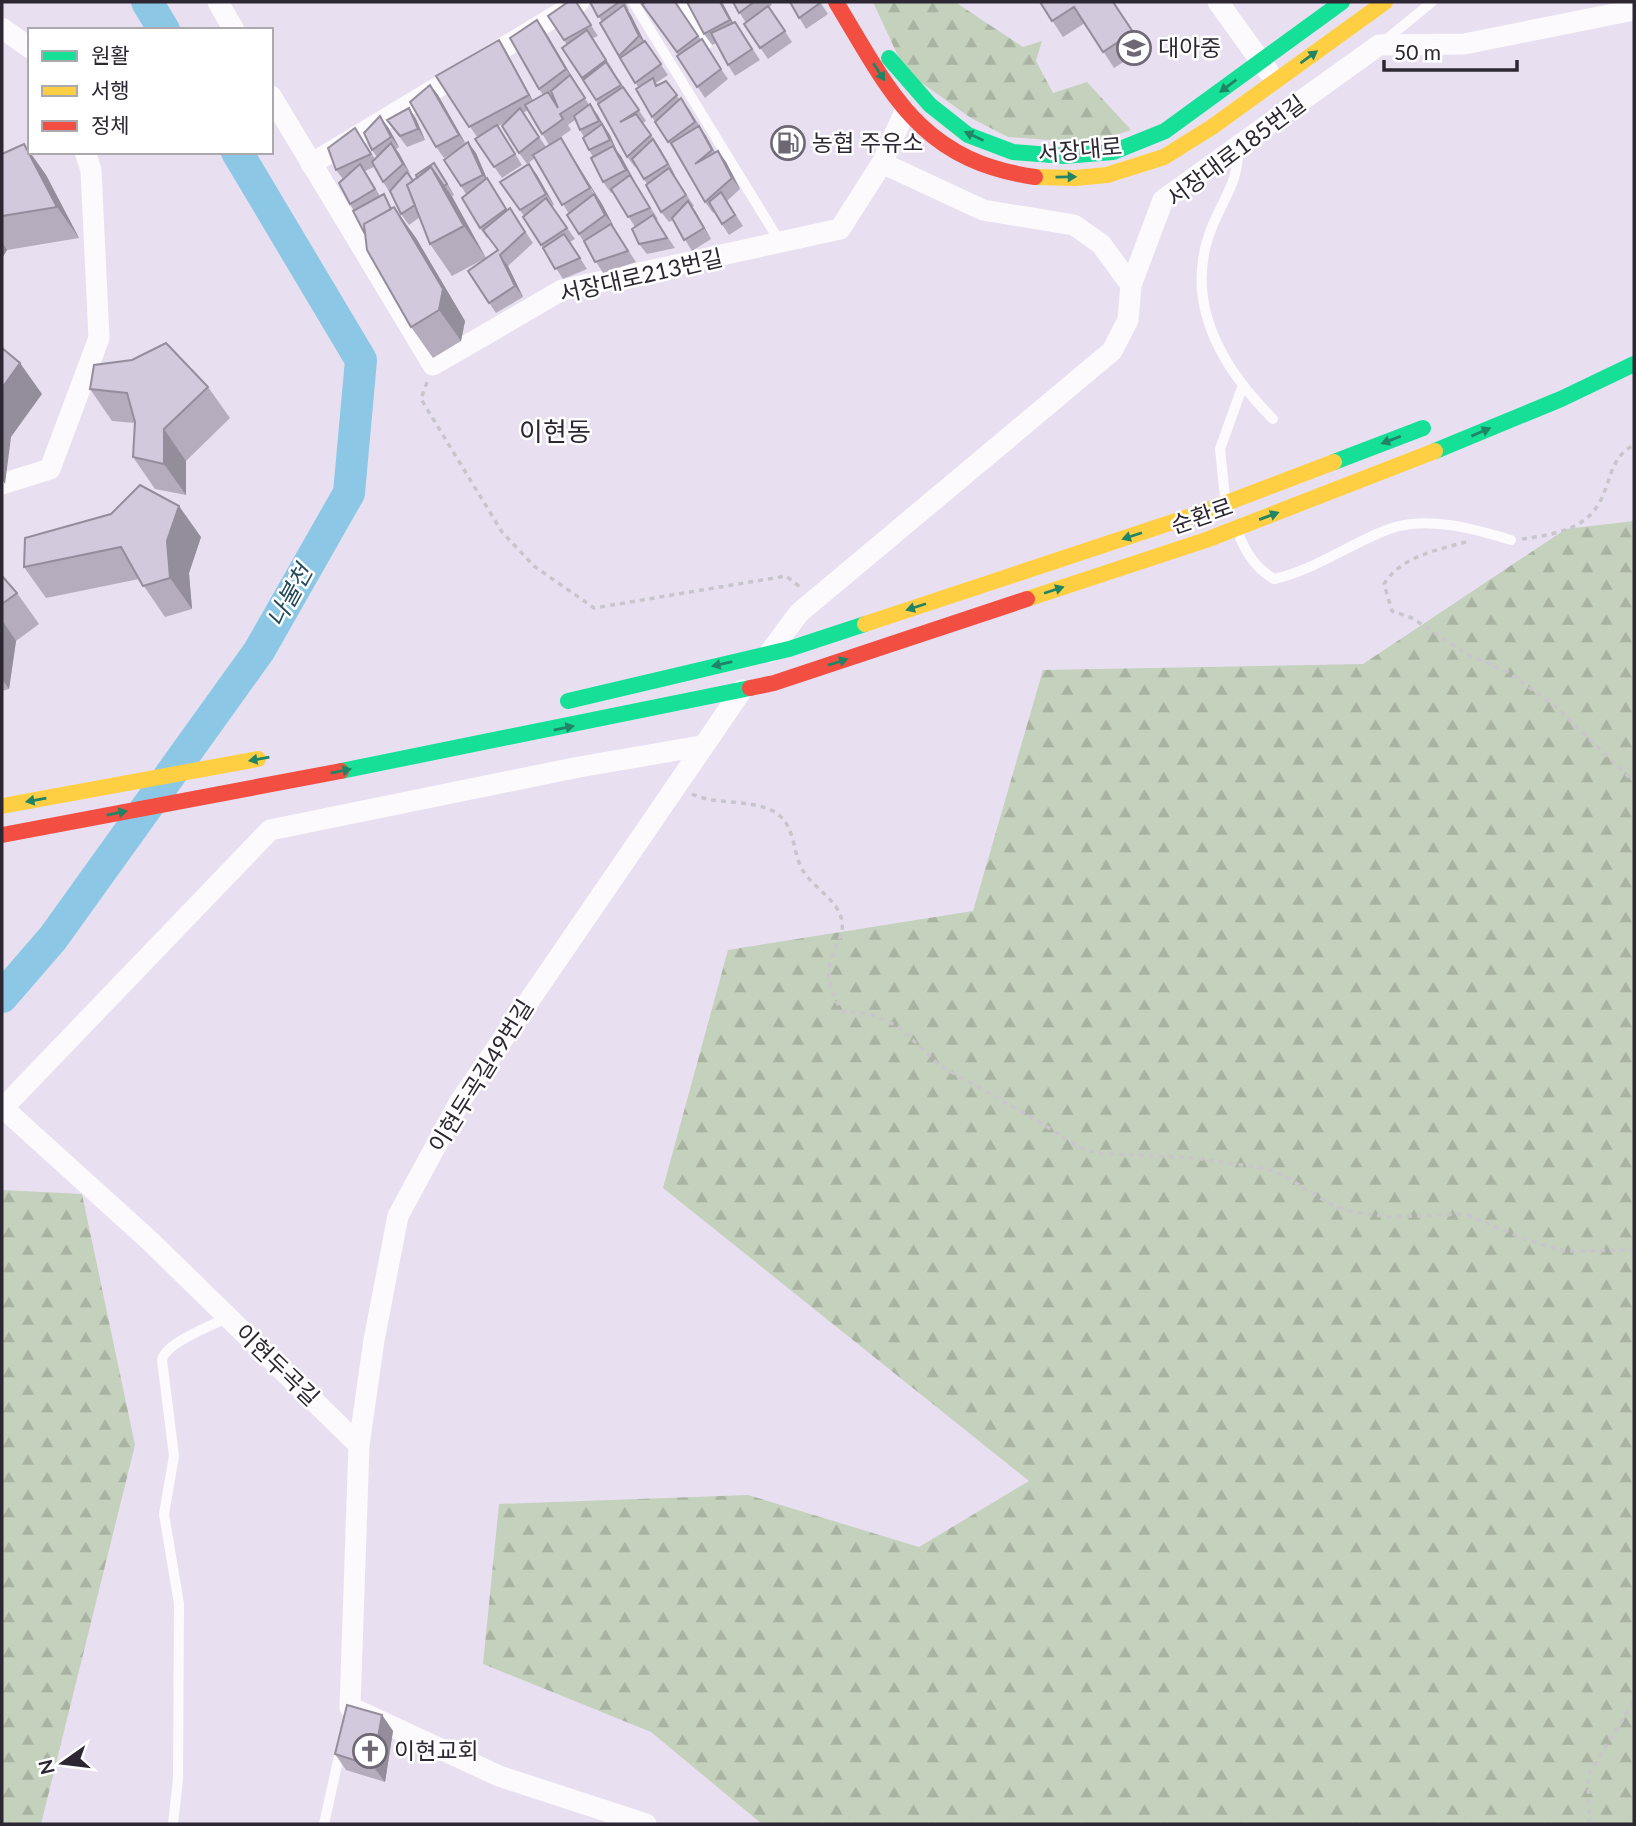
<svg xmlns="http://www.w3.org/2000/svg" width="1636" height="1826" font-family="Lato,'Noto Sans KR',sans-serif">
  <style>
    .forest { fill: url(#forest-firs) }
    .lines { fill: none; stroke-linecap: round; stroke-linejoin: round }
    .river { stroke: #8cc8e6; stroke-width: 32 }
    .path { stroke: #c8c6cc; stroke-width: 3.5; stroke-dasharray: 5 5; stroke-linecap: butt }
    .lane { stroke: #fcfafd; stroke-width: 10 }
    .street { stroke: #fcfafd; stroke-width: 21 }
    .fast { stroke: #16e098; stroke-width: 16 }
    .slow { stroke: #ffcf43; stroke-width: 16 }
    .jam { stroke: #f24e42; stroke-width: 16 }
    .wall { fill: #b5adbe; fill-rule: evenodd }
    .shaded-wall { fill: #948d9b }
    .building { fill: #d3c9dd; stroke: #948d9b; stroke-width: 2 }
    .oneway { fill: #218465 }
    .labels { text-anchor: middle; stroke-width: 5; stroke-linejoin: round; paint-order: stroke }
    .poi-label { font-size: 23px; fill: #2c2732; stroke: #fff; text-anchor: start }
    .street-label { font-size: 23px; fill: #2c2732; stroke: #fff }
    .water-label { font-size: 24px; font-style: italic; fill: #224a5a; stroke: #fff }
    .quarter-label { font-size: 26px; fill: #2c2732; stroke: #fff }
  </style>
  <defs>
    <pattern id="forest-firs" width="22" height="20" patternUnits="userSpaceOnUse" patternTransform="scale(1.75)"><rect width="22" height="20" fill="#c4d1bc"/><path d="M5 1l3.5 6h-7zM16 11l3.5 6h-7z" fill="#a9b3a2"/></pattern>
  </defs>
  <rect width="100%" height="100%" fill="#e8e0f0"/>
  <path class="forest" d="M873,2H955L1023,47L1042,41L1036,61L1053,93L1087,82L1131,130L1090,143L1008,137L971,118L905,71Z
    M1634,521V1824H762L651,1732L483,1664L499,1504L748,1495L919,1547L1029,1481L663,1188L728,950L973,911L1043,670L1363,664L1566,529Z
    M2,1190L82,1194L135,1445L41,1824H2Z"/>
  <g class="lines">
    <path class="river" d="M147,2L164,30
      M2,997L53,938L259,651L349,493L361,360L237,152"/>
    <path class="path" d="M427,382L421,399L502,532L534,566L594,608L786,576L800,587
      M1522,539C1548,535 1579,532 1596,508C1612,486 1607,459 1634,445
      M1466,542C1436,550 1401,557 1384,584L1392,611L1412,618L1469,655L1508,672L1555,706L1634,782
      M692,794C715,805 747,799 771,810C796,822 791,848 802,869C813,890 846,902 842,931C840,939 835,948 832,956C825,976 831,994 842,1011L870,1014L898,1026L939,1065L1038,1121L1080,1148L1096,1153L1193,1158L1264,1168L1283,1175L1330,1204L1352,1212L1389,1217L1465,1214L1530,1241L1565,1251L1634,1250
      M1589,1824L1588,1775L1634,1701"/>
    <path class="lane" d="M633,2L780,242
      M682,2L707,44
      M1382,43L1432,2
      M1240,147C1238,157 1237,168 1234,178C1227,199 1214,217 1208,238C1186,308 1225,371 1273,419
      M1225,497L1220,449L1243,385
      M1239,535C1247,555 1256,568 1274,579C1315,570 1349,544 1389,529C1426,515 1475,529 1511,540
      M173,1824L178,1779L179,1604L164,1514L174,1456L162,1360C165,1343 213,1325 228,1317
      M324,1824L341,1747"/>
    <path class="street" d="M218,2L234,30
      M1218,2L1268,71
      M2,28L30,48
      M271,96L433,365L562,290L840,229L882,163L905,111
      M311,164L579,2
      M1131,285L1163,200L1379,45L1464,44L1634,10
      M2,484L50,469L99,338L91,170L85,152
      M770,652L799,613L1112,351L1128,320L1131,285L1101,244L1074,225L983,210L882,163
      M2,1107L150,1241L359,1445
      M3,1108L270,830L579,767L701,746
      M646,1824L499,1776L350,1707L359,1445L374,1340L398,1216L459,1103L742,690"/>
    <path class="fast" d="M889,58L930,105L968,135L1013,152L1064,156L1113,152L1165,131L1342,2
      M1435,451L1561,399L1634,364
      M1334,462L1423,428
      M568,701L789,649L865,624
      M341,771L750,688"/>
    <path class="slow" d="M1035,177L1075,178L1107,175L1164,157L1212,127L1385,2
      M1027,599L1206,540L1435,451
      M865,624L1200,513L1334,462
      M2,806L258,759"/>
    <path class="jam" d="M836,2C891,93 919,160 1035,177
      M750,688L774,683L1027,599
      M2,835L341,771"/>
  </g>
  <path class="wall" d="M576,2L598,36L593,38L613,70V71L646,121L643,123L658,145L675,175L674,176L694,206L692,207L711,239L692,251L673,220L669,222L661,212L647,184L636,166L635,167L627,157L598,104L562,48L567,45L548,16Z
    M590,2H625L629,10L628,11L644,41H645L668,75L656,83L658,85L666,81L680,100L689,109L706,136L715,153L718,151L726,162L740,189L727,201L743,226L729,235L714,212L713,213L705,202L676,153L655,122L636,89L638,87L619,56L602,22Z
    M675,2L728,79L705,98L677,56L678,55L642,4Z
    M687,2H722L733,22H735L760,60L735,76L728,65L716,43L712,45L704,34Z
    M733,2H770L772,5L769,7L792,42L768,59L744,24L746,23Z
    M790,2H820L828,14L806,29Z
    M1040,2H1114L1144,49L1114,68L1085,23L1063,37Z
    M537,20L574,80L589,105L590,104L598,115L633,181L658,219L656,220L675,248L647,254L639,244L635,227L613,192L611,193L603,182L593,157L589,150L584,137L580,130L575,120L568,125L571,130L552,143L568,149L594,194L602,204L613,225L612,226L636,262L603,273L579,234L569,214L535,158L527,164L519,153L506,122L498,126L522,165L502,178L475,139L485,133L477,137L436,76L499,40L506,51L533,101L543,95L539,89ZM528,110L549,145L546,147L523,113Z
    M430,85L438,95L465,144L476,153L487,179L507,210L510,208L533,243L508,266L523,297L496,313L468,271L498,250L489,237L487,238L480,228L466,194L461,186L454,152L444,158L436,147Z
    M409,108L416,119L425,140L407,147L387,120Z
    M388,127L399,147L396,149L413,181L441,173L454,195L451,197L486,258L452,276L430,244L420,217L409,225L401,214L390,193L374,167L365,171L380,196L392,208L416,238L465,321L461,341L433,358L411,327L354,211L350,204L343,179L336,170L362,139L375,159L377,157L372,150Z
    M24,144L46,175L79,238L7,250L2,258V154Z
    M529,164L537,175L554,205L552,206L575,239L570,242L587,269L563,279L523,217L524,216L500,182Z
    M208,387L230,418L186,461V495L155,489L133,457L135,423L112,421L90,389Z
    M111,514L201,537L189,573L192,609L165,617L139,579L46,598L24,567Z
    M2,576L17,593L39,624L16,641L9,689L2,691Z
    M382,1715L393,1731L385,1782L346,1770L335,1754Z"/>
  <path class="shaded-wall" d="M720,2H722L737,31L730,20Z
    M624,5L631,15L647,47L639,36Z
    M537,20L545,31L574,80L566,69Z
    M499,40L506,51L536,106L529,95Z
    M430,85L438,95L467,146L459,135Z
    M681,98L703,133L699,126L706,136L720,161Z
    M590,104L610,135L617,151L610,140Z
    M409,108L416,119L425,140L418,129Z
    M380,116L388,127L399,147L391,137Z
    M561,138L602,204L613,225L605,215L597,198Z
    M653,139L661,150L675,175L668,164Z
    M468,142L476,153L487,179L513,220L483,175Z
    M391,143L399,153L411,175L403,164Z
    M24,144L46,175L79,238L57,207Z
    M613,146L621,156L634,180L626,170Z
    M718,151L726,162L740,189L732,178Z
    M434,163L441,173L454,195L447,184Z
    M529,164L537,175L554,205L546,194Z
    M431,167L453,198L486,258L464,226Z
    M688,201L696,212L711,239L704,228Z
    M394,207L416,238L465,321L461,341L439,310Z
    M2,243L7,250L2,258Z
    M500,255L508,266L523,297L515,286Z
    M20,363L42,394L11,437L5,484L2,479V388Z
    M164,429L186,461V495L164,464Z
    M179,506L201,537L189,573L192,609L170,578L167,541Z
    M2,620L16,641L9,689L2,679Z
    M382,1715L393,1731L385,1782L373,1766Z"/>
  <path class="building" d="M568,2H576L591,25L564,40L548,16Z
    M590,2H619L598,17Z
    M646,2H675L698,36L677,52L642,4Z
    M687,2H720L730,20L704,34Z
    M733,2H754L739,13Z
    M790,2H819L820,3L799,18Z
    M1040,2H1113L1133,32L1103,52L1074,7L1052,21Z
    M624,5L639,36L619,56L600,23Z
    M768,6L785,31L760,48L744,24Z
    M537,20L566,69L539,89L510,38Z
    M735,22L752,49L728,65L711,33Z
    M587,30L606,60L582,78L562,48Z
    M702,39L721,69L697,87L677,56Z
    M499,40L529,95L469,127L436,76Z
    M645,41L661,64L635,83L620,58Z
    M606,62L621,85L596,100L583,80Z
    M570,75L585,98L560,114L563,119L542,134L525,105L548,92L558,108L551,91Z
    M653,78L656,86L666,81L677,95L652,117L636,89Z
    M430,85L459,135L436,147L410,102Z
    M623,87L639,110L620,122L636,114L651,135L627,157L598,104Z
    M681,98L695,122L668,142L655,122Z
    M590,104L599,121L580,130L574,116Z
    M409,108L418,129L400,136L387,120Z
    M520,108L539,137L519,153L502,126Z
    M380,116L391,137L372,150L364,133Z
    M602,124L610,140L589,150L583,138Z
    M497,125L515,154L494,167L475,139Z
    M699,126L712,150L695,164L718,151L732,178L705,202L671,143Z
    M355,128L371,154L336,170L328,148Z
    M561,138L590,188L562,205L533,155Z
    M653,139L668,164L644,179L632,159Z
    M468,142L483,175L461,186L444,160Z
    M391,143L403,164L383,182L372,162Z
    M24,144L57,207L2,216V154Z
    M613,146L626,170L603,182L591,158Z
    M434,163L447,184L444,186L431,167L417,178L416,175Z
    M360,164L375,189L350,204L339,183Z
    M529,164L546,194L520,210L500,182Z
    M431,167L464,226L430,244L407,185Z
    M669,168L686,195L661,212L646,185Z
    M407,172L413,181L407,185L415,205L401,214L390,191Z
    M630,175L650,208L628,217L611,189Z
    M487,178L506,209L480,228L462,198Z
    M721,192L735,215L722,224L709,202Z
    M384,194L391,209L364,224L365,234L353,211Z
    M594,194L605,215L579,234L567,215Z
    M546,198L567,228L541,245L523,217Z
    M688,201L704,228L684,240L672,218Z
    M394,207L443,289L439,310L411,327L367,250L364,224Z
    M510,208L525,232L500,255L515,286L489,303L468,271L498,250L483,230Z
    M653,215L667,238L639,244L632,229Z
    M611,224L628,251L595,262L584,241Z
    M564,234L580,258L555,269L543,248Z
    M166,343L208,387L164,429V464L133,457L135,422L127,393L90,389L94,365L132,360Z
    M2,348L20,363L2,388Z
    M140,485L179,506L167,541L170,578L143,586L121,547L24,567L25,538L111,514Z
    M2,576L17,593L2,604Z
    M347,1705L382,1715L373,1766L335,1754Z"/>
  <defs><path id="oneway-solid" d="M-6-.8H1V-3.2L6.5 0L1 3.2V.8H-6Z" transform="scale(1.75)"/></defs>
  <g class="oneway">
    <use href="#oneway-solid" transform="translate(1309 57) rotate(-36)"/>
    <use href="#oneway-solid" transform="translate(879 72) rotate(57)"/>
    <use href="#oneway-solid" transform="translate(1228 86) rotate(143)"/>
    <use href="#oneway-solid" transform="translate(974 136) rotate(-155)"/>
    <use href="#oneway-solid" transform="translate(1066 177) rotate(-1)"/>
    <use href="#oneway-solid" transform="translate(1481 432) rotate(-23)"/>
    <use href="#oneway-solid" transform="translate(1391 440) rotate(159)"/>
    <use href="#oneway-solid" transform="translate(1269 516) rotate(-20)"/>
    <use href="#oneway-solid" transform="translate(1132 536) rotate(162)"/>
    <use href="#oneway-solid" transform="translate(1054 590) rotate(-18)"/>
    <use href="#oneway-solid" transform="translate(916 607) rotate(162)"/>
    <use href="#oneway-solid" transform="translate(838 662) rotate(-18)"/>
    <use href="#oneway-solid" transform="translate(722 664) rotate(167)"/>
    <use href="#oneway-solid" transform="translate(564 728) rotate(-12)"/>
    <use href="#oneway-solid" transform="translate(259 759) rotate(170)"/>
    <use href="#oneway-solid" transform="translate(341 771) rotate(-11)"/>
    <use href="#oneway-solid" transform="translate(36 800) rotate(170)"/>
    <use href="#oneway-solid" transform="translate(117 813) rotate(-11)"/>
  </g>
  <defs>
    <g id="school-ring" transform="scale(1.75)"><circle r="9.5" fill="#fff" stroke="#6e6874" stroke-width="1.5"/><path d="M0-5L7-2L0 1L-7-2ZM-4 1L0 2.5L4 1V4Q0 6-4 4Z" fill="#6e6874"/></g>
    <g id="fuel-ring" transform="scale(1.75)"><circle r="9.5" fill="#fff" stroke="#6e6874" stroke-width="1.5"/><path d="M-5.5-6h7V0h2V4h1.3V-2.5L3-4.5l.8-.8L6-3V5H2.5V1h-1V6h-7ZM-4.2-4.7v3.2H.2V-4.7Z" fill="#6e6874"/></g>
    <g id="church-ring" transform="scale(1.75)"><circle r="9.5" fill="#fff" stroke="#6e6874" stroke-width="1.5"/><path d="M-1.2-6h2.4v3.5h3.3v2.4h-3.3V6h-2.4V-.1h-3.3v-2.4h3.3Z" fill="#6e6874"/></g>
  </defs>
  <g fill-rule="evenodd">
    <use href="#school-ring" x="1134" y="48"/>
    <use href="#fuel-ring" x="788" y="143"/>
    <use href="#church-ring" x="370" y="1751"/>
  </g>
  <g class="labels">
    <g class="poi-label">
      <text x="1158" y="56">대아중</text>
      <text x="812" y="151">농협 주유소</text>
      <text x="394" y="1759">이현교회</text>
    </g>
    <g class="street-label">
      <text transform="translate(1080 150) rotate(-5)" y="8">서장대로</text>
      <text transform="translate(1236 151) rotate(-37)" y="8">서장대로185번길</text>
      <text transform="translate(641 276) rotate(-13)" y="8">서장대로213번길</text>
      <text transform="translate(1202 516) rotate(-19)" y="8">순환로</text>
      <text transform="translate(481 1076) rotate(-58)" y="8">이현두곡길49번길</text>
      <text transform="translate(277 1365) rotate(44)" y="8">이현두곡길</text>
    </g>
    <g class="water-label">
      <text transform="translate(290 596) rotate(-61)" y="8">나불천</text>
    </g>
    <g class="quarter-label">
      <text x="555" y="441">이현동</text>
    </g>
  </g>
  <rect width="1636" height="1826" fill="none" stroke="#2c2732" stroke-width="7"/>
  <rect x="28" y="28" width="245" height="126" fill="#ffffff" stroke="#aba9ad" stroke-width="2"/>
  <rect x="42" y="51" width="35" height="10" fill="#16e098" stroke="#aba9ad" stroke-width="2"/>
  <text x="91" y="63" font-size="21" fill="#2c2732">원활</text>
  <rect x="42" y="86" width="35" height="10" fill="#ffcf43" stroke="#aba9ad" stroke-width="2"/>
  <text x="91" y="98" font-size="21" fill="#2c2732">서행</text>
  <rect x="42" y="121" width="35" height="10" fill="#f24e42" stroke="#aba9ad" stroke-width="2"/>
  <text x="91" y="133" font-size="21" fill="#2c2732">정체</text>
  <g transform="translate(63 1763) rotate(256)" stroke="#ffffff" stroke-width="5" paint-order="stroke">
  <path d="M0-5L12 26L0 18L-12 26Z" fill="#2c2732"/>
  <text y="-10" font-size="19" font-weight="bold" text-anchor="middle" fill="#2c2732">N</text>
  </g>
  <path d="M1384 60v10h133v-10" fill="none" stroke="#2c2732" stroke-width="3.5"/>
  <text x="1394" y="60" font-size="21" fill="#2c2732" stroke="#ffffff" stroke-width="5" paint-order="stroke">50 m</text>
</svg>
